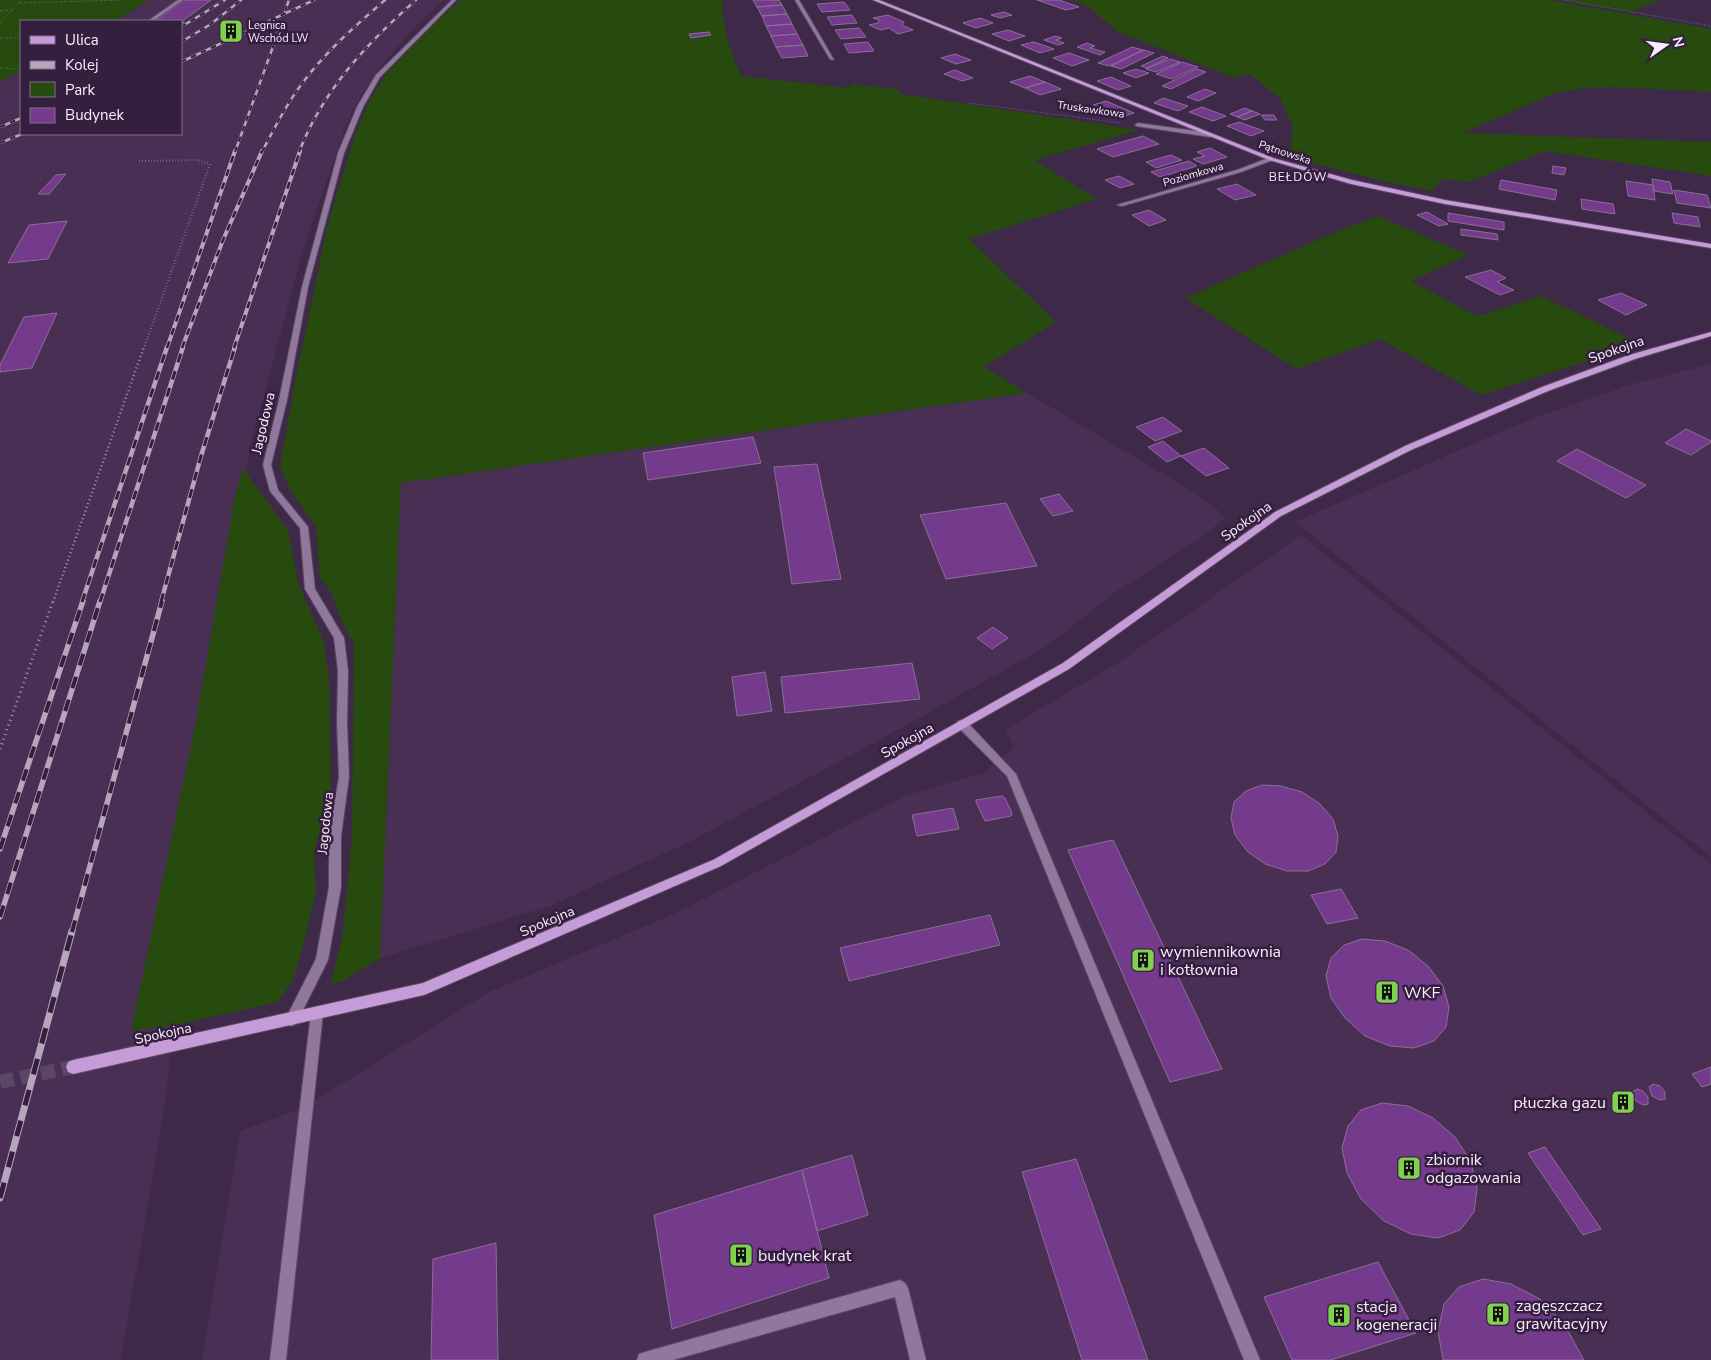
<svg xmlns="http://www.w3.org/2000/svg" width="1711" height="1360" font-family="'Nunito Sans',sans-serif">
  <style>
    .built { fill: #4a2f55 }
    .green { fill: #274a0f }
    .building { fill: #743a8b; stroke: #897094 }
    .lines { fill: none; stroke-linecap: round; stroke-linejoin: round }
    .secondary-tunnel { stroke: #5b4663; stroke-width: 14; stroke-dasharray: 14 7; stroke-linecap: butt }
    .lane-casing { stroke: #5d4865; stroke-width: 2 }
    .street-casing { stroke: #5d4865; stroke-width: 2 }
    .secondary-casing { stroke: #5d4865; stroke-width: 2 }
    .path-far3 { stroke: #a494ab; stroke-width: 1; stroke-dasharray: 0.5 2; stroke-linecap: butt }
    .path-far2 { stroke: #a494ab; stroke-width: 2; stroke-dasharray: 0.5 2.5; stroke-linecap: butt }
    .path-far1 { stroke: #a494ab; stroke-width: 2.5; stroke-dasharray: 1 3; stroke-linecap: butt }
    .path { stroke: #a494ab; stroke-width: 3; stroke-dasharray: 1 4; stroke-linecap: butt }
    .lane { fill: #90779c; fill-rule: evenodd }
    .street { fill: #90779c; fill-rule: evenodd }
    .secondary { fill: #c59cd7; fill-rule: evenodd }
    .rail-far4-casing { stroke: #b5a6bc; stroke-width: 2.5 }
    .rail-far3-casing { stroke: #b5a6bc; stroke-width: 4 }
    .rail-far2-casing { stroke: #b5a6bc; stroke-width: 4.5 }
    .rail-far1-casing { stroke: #b5a6bc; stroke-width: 5.5 }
    .rail-casing { stroke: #b5a6bc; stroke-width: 7 }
    .rail-far4 { stroke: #351f3e; stroke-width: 2; stroke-dasharray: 5.5; stroke-linecap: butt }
    .rail-far3 { stroke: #351f3e; stroke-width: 2.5; stroke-dasharray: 7; stroke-linecap: butt }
    .rail-far2 { stroke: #351f3e; stroke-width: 3; stroke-dasharray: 9; stroke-linecap: butt }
    .rail-far1 { stroke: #351f3e; stroke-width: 4; stroke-dasharray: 12; stroke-linecap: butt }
    .rail { stroke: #351f3e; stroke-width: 5; stroke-dasharray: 16; stroke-linecap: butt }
    .labels { text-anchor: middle; stroke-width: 5; stroke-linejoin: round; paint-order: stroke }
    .far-poi-label { font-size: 11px; fill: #f8edfd; stroke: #351f3e; text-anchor: start }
    .far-street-label { font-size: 11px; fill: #f8edfd; stroke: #351f3e }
    .far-neighbourhood-label { font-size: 12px; letter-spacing: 1px; fill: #f8edfd; stroke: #351f3e }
    .street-label { font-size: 14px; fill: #f8edfd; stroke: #351f3e }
    .near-poi-label { font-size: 16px; fill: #f8edfd; stroke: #351f3e; text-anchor: start }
  </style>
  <rect width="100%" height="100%" fill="#3f2948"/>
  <path class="built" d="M149,0H444L415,27L386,60L362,94L346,125L303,250L250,447L179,972L166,1097L121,1360H0V82L21,71V134H181V21H115Z
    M1711,364V857L1295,522L1526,421L1629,385Z
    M1027,393L1197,494L1226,517L1198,540L1114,593L1047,646L907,725L693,840L550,906L380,958L401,483Z
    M1301,535L1711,864V1360H202L240,1131L305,1107L489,992L674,914L905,796L983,773L1014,748L1006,729L1118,663Z"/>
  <path class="green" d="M0,0H149L115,21H21V71L0,82Z
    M461,0H723C720,20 732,59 742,76L849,88L852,84L897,89L901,94L1139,130L1034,160L1097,199L969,239L1056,322L984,367L1027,393L401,483L380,958L343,981L331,983L343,932L352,835L354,643L344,627L331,592L320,578L316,527L290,490L280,466L296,377L328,224L355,135L368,104L384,76L441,17Z
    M1074,0H1548L1711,29V92L1614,87L1584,88L1556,93L1463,133L1711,142V176L1545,151L1469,182L1442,179L1433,191L1387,182L1289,157L1293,127L1280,98L1249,74L1235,78L1118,32L1090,8Z
    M1564,0H1661L1631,12Z
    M1377,216L1468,255L1411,281L1477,316L1541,296L1641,344L1481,395L1380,339L1297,369L1185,298L1338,231Z
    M243,468L288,530L298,583L323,640L329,677L331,787L314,854L316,892L303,947L293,980L278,1002L176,1025L131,1031L196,722L234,501Z"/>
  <path class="building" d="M185,0H211L181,22L155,21Z
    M753,0H779L782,5L757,7Z
    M1037,0H1059L1079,7L1066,10Z
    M844,2L850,10L822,12L817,4Z
    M782,5L787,14L762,16L757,7Z
    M1004,12L1012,15L1000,18L991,15Z
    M787,14L792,24L766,26L762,16Z
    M852,15L857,23L832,25L827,17Z
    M888,15L904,22L902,25L913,30L898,34L889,28L880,30L869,25L878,23L879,20L873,18Z
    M980,18L993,23L976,28L963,23Z
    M792,24L797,34L771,36L766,26Z
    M227,28L242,30L232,35L220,31Z
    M859,28L866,37L841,39L835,30Z
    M1008,30L1025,36L1009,41L992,34Z
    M709,32L711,35L691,38L689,34Z
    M797,34L803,45L776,47L771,36Z
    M1055,36L1062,38L1056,40L1064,43L1058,45L1044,40Z
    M868,42L874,51L849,53L844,44Z
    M1034,42L1054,49L1040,53L1021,45Z
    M1087,43L1095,46L1090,48L1105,52L1100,55L1077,47Z
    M803,45L808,56L782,58L776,47Z
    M1132,47L1143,50L1109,66L1098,63Z
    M1144,50L1154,53L1121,69L1111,66Z
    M1069,53L1089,60L1072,66L1053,58Z
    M955,54L971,60L956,64L941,58Z
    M1163,56L1168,58L1147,68L1141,66Z
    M1170,59L1180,62L1156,72L1146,69Z
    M1182,62L1198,67L1172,79L1156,74Z
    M1136,69L1149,73L1136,78L1123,73Z
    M1197,69L1206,72L1171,89L1162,86Z
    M955,70L973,78L962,81L944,74Z
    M1030,76L1045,82L1025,88L1010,82Z
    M1111,77L1131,86L1118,90L1097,81Z
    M1045,82L1061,89L1040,95L1025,88Z
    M1205,89L1216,93L1198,101L1187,97Z
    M1163,98L1188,106L1178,111L1154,103Z
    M1106,101L1134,113L1121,117L1093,105Z
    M1202,107L1226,116L1213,121L1189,112Z
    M1245,108L1252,111L1237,117L1230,114Z
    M1252,111L1260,114L1245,120L1237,117Z
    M1261,115H1274L1277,120H1265Z
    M1239,122L1264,131L1251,136L1227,126Z
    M1143,136L1159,144L1113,157L1097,149Z
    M1210,148L1227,157L1203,164L1193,159L1205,156L1197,152Z
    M1171,155L1182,160L1156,168L1146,162Z
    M1189,161L1197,166L1160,177L1151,172Z
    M1553,166L1566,168L1564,175L1552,173Z
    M66,174L49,194H38L56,175Z
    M1119,176L1134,184L1120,188L1105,180Z
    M1652,179L1670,182L1673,194L1654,191Z
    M1501,180L1557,190L1555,200L1499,189Z
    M1626,181L1653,185L1655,200L1628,196Z
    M1237,184L1256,195L1235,200L1217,189Z
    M1674,190L1707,195L1711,208L1677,203Z
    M1581,199L1613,204L1615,214L1582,209Z
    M1149,210L1166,220L1149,226L1132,215Z
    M1427,212L1448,224L1439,226L1417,215Z
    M1448,213L1504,222V230L1448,221Z
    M1672,213L1698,217L1700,227L1674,223Z
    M67,221L48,259L8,263L29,225Z
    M1461,229L1497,234L1498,240L1461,235Z
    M1491,270L1506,278L1497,282L1514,290L1500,295L1465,277Z
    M1621,293L1647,305L1626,315L1598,300Z
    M57,313L32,368L0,372V365L24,317Z
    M1163,417L1182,431L1155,441L1136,427Z
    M1686,429L1711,441V442L1691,455L1665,443Z
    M753,437L761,463L648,480L643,453Z
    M1163,441L1181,456L1167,462L1148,447Z
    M1204,448L1229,468L1206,476L1181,456Z
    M1577,449L1646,485L1626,498L1557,461Z
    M817,464L841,579L792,584L774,467Z
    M1059,494L1073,511L1053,516L1040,499Z
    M1006,503L1037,566L946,579L920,515Z
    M993,627L1008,638L992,649L977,638Z
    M912,663L920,699L785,713L781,677Z
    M765,672L772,711L737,716L732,677Z
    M1262,785L1281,786L1302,792L1320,804L1333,819L1338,836L1336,852L1325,864L1308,871H1287L1265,864L1247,851L1235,835L1231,818L1234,802L1246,791Z
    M1002,796L1005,798L1012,813L1011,816L985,821L976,802V800Z
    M953,808L959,829L917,836L912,815Z
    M1113,840L1222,1069L1170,1082L1068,850Z
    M1341,889L1358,918L1327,924L1311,895Z
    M990,915L1000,945L849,981L840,948Z
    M1362,939L1385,941L1408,950L1428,966L1443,986L1449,1007L1446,1027L1434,1041L1414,1048L1390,1046L1365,1036L1345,1018L1331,998L1326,976L1331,958L1344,945Z
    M1711,1067V1084L1702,1087L1692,1074Z
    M1653,1084L1660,1086L1665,1092V1099L1660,1100L1652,1096L1649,1087Z
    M1637,1089L1643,1091L1648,1097V1104L1643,1105L1636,1101L1632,1092Z
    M1619,1094L1625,1096L1631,1102L1632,1107L1630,1109L1625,1110L1617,1106L1614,1099Z
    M1382,1103L1408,1106L1433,1118L1455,1137L1471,1162L1477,1189L1474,1212L1460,1230L1438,1238L1411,1234L1384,1221L1361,1199L1347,1173L1342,1148L1348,1126L1361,1110Z
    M1545,1147L1601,1229L1583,1235L1528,1153Z
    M852,1155L868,1215L817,1231L802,1170Z
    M1076,1159L1148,1360H1082L1022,1172Z
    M802,1170L829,1278L672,1329L654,1215Z
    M496,1243L498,1360H431L433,1259Z
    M1378,1262L1416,1333L1331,1360H1292L1264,1297Z
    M1483,1279L1511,1284L1540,1299L1564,1324L1584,1360H1443L1438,1331L1444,1304L1459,1287Z"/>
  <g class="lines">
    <path class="secondary-tunnel" d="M0,1082L73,1067"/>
    <g class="lane-casing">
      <path id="lane" d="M178,0H183L153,21H148Z
        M795,0H799L834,60L830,59Z
        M181,22H184V23L181,24Z
        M962,720L966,721L1016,774L1260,1360H1244L1007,776L958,727L957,724L958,721Z
        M317,1007L322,1009L323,1013L286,1360H270L311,1013L312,1009Z
        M900,1280L905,1283L908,1288L926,1360H910L895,1297L673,1360H637L639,1354L645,1352Z"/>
    </g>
    <g class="street-casing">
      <path id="street" d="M452,0H456L380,77L363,107L344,153L308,287L287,400L271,465L278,490L308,527L315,589L344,638L348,671L347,722L349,777L341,836V887L328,960L296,1024L291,1026L286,1024L285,1020L316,959L329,887V836L339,777L337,722L338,671L334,638L305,589L300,528L270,491L263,465L279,400L302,287L338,153L357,107L376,75Z
        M1138,123L1210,133L1213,135L1210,137L1136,126L1135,125Z
        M1271,157L1274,159L1273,160L1241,172L1122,206L1117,205L1237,170Z"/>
    </g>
    <g class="secondary-casing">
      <path id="secondary" d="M873,0H879L1273,158L1352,180L1445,200L1711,244V248L1445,204L1351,184L1269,160Z
        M1711,332V336L1635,359L1548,391L1411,450L1281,516L1069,669L721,866L424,995L73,1074L68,1072L66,1067L68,1062L73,1060L423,983L713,860L1063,663L1275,512L1405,446L1542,387L1629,355Z"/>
    </g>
    <path class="path-far3" d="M1564,0L1711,26
      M19,3L123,0
      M0,11L12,10
      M0,23L22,0
      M0,38H21
      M0,68L18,69
      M968,103L1121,123"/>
    <path class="path-far2" d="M139,161L197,160L210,164L144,348"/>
    <path class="path-far1" d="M53,602L144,347"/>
    <path class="path" d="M0,749L53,601"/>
    <use href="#lane" class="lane"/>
    <use href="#street" class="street"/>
    <use href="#secondary" class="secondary"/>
    <g class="rail-far4-casing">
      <path id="rail-far4" d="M285,11L289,0
        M181,27L225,0
        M181,42L211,24L241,0
        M181,62L314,0
        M0,127L21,118
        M0,143L22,134
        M235,152L279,30
        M262,152C274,129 285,106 301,85C324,53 355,26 385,0
        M299,152C323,90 367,43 416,0"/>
    </g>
    <g class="rail-far3-casing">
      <path id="rail-far3" d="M167,348L235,151
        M182,348L223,240L262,151
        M234,348L300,151"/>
    </g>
    <g class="rail-far2-casing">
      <path id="rail-far2" d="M82,602L167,347
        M100,602L183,347
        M161,602L201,456L235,347"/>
    </g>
    <g class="rail-far1-casing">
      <path id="rail-far1" d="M0,849L83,601
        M0,917L100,601
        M72,932L162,601"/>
    </g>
    <g class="rail-casing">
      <path id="rail" d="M0,1198L72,931"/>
    </g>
    <use href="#rail-far4" class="rail-far4"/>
    <use href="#rail-far3" class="rail-far3"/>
    <use href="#rail-far2" class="rail-far2"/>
    <use href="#rail-far1" class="rail-far1"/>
    <use href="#rail" class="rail"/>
  </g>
  <defs>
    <g id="building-square" transform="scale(1.25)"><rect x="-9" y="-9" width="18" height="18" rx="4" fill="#81d050" stroke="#351f3e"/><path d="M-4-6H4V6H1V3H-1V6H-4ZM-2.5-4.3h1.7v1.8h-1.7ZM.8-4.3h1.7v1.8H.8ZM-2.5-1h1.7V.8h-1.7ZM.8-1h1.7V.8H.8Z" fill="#111"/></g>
  </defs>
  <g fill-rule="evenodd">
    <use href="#building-square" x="231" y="31"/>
    <use href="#building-square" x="1143" y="960"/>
    <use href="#building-square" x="1387" y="992"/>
    <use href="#building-square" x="1623" y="1102"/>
    <use href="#building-square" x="1409" y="1168"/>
    <use href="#building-square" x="741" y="1255"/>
    <use href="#building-square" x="1498" y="1314"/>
    <use href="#building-square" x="1339" y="1315"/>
  </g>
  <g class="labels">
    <g class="far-poi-label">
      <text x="248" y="29">Legnica<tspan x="248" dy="13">Wschód LW</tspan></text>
    </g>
    <g class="far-street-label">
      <text transform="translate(1091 109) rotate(8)" y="4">Truskawkowa</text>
      <text transform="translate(1285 152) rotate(18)" y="4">Pątnowska</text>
      <text transform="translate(1193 174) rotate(-16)" y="4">Poziomkowa</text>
    </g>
    <g class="far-neighbourhood-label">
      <text x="1298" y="181">BEŁDÓW</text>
    </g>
    <g class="street-label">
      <text transform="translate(1616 349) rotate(-19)" y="5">Spokojna</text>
      <text transform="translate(263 423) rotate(-77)" y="5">Jagodowa</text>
      <text transform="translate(1246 521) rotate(-35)" y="5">Spokojna</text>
      <text transform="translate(907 740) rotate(-29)" y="5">Spokojna</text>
      <text transform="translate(325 823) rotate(-84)" y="5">Jagodowa</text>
      <text transform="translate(547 921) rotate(-23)" y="5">Spokojna</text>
      <text transform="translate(163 1033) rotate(-12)" y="5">Spokojna</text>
    </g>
    <g class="near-poi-label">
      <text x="1160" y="957">wymiennikownia<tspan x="1160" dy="18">i kotłownia</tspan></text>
      <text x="1404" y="998">WKF</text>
      <text x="1606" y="1108" text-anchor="end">płuczka gazu</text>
      <text x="1426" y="1165">zbiornik<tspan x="1426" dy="18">odgazowania</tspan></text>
      <text x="758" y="1261">budynek krat</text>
      <text x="1516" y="1311">zagęszczacz<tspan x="1516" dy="18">grawitacyjny</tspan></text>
      <text x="1356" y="1312">stacja<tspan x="1356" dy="18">kogeneracji</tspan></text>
    </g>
  </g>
  <rect x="20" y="20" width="162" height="115" fill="#351f3e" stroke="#83718a"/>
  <rect x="30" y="36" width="25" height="8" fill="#c59cd7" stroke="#83718a"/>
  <text x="65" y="45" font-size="15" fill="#f8edfd">Ulica</text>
  <rect x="30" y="61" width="25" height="8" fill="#b5a6bc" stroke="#83718a"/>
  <text x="65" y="70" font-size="15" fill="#f8edfd">Kolej</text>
  <rect x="30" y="82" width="25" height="15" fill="#274a0f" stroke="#83718a"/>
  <text x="65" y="95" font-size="15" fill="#f8edfd">Park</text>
  <rect x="30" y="108" width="25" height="15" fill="#743a8b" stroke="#83718a"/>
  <text x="65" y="120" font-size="15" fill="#f8edfd">Budynek</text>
  <g transform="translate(1666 45) rotate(76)" stroke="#351f3e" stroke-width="4" paint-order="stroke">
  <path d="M0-4L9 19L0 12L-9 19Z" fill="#f8edfd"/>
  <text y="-8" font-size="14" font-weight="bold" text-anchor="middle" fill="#f8edfd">N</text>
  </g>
</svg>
